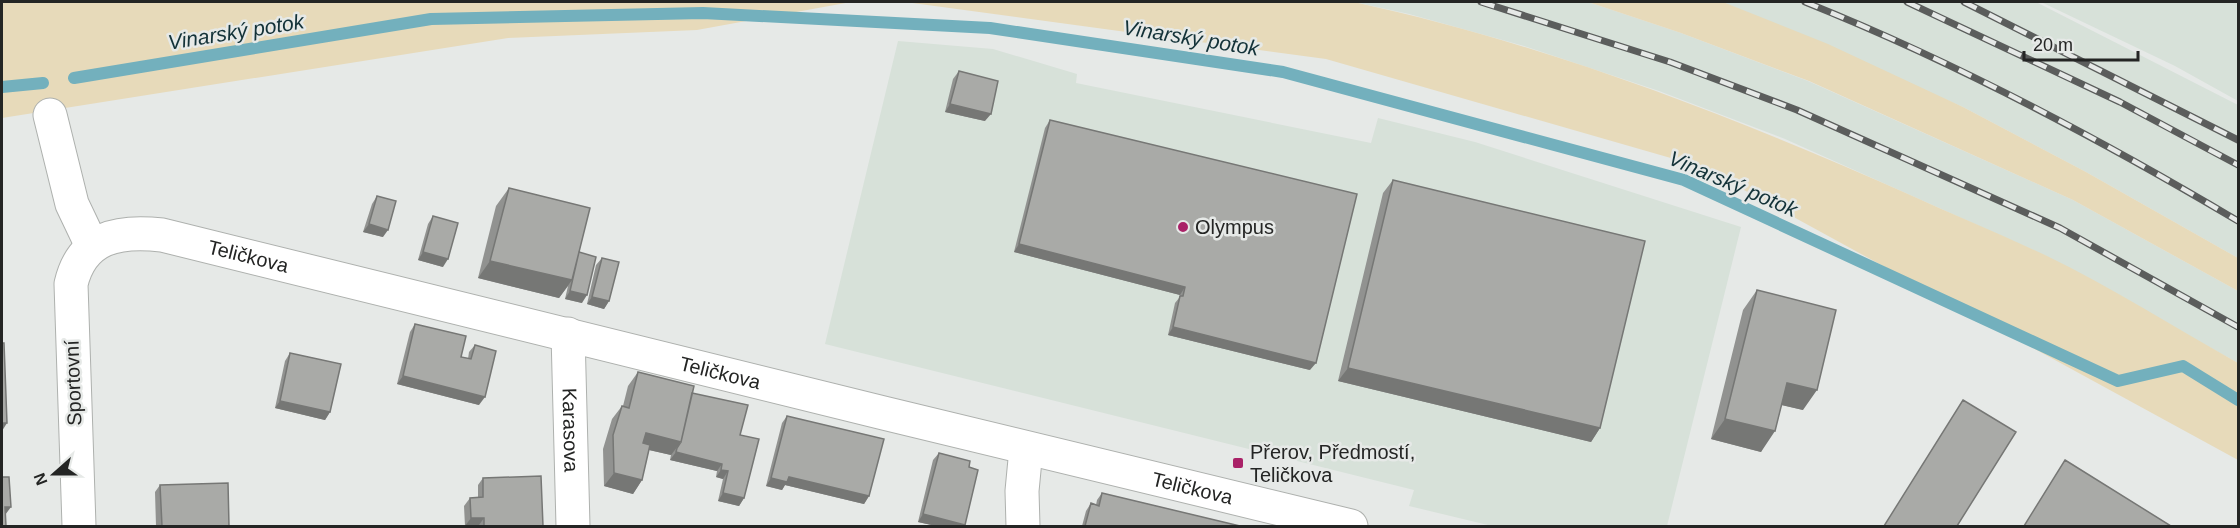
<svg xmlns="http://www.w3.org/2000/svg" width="2240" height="528" font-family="Arial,sans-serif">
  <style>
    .built { fill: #d7e1d9 }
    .green { fill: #e7daba }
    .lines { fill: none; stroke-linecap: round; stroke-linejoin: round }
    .stream { stroke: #73b0bd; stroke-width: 12 }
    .street-casing { stroke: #aeb1ae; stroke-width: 35 }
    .street { stroke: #fff; stroke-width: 33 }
    .rail-casing { stroke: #5b5d5c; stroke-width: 7 }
    .rail { stroke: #e6e9e7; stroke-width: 4.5; stroke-dasharray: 14; stroke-linecap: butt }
    .wall { fill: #919290 }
    .shaded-wall { fill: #767775 }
    .building { fill: #a9aaa7; stroke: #767775; stroke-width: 1.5 }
    .poi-dot { fill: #a92167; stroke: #e6e9e7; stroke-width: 2 }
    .labels { text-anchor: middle; stroke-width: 5; stroke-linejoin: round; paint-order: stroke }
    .poi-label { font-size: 20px; fill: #242524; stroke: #e6e9e7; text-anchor: start }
    .street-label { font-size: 20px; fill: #242524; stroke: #e6e9e7 }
    .water-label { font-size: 21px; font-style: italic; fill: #133238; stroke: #e6e9e7 }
  </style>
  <rect width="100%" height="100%" fill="#e6e9e7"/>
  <path class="built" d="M1354,2H1588L1681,33L1808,81L2073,200L2238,291V363L2046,256L1785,139L1659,91L1524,46L1409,14Z
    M1723,2H2036L2238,105V258L2086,172L1963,107Z
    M2041,2H2238V101L2175,66Z
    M898,41L993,49L1077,74L1076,83L1371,143L1378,118L1475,142L1741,227L1667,526H1492L1409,506L1414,490L825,344Z"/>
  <path class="green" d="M2,2H851L697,30L508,38L2,118Z
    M905,2H1354C1546,44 1730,115 1908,194C1954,215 2000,234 2045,255C2111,287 2174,327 2238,363V460L1702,167L1326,59Z
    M1588,2H1723L1828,44L1963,107L2086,172L2238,258V291L2073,200L1809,81L1681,33Z"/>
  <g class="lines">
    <path class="stream" d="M74,78L431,19L703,13L990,28L1283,72L1684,180L2118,381L2183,366L2238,400
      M2,87L43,83"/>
    <g class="street-casing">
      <g id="street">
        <path d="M50,115L72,204L92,246"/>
        <path id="s1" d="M568,334L573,526"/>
        <path id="s2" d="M79,526L71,284C82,237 118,230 162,235C558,332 954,432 1351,526"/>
        <path d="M1023,526L1022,491L1026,449"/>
      </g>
    </g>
    <use href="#street" class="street"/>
    <g class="rail-casing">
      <path id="rail" d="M1481,2L1670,62L1797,110L2060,228L2238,327
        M1805,2C1955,62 2100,139 2238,221
        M1907,2L2120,102L2238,165
        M1964,2L2238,140"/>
    </g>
    <use href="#rail" class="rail"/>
  </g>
  <path class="wall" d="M959,71L985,121L945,112L953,79Z
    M1050,120L1310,370L1168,335L1175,303L1179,298L1180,295L1014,252L1045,128Z
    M1393,180L1600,428L1591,442L1338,381L1383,193Z
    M509,188L579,253L582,303L565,299L568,286L559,298L478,278L496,206Z
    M377,196L383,237L363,232L372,204Z
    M433,216L443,267L418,260L428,224Z
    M602,258L609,301L604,309L587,304L596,265Z
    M1757,290L1803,410L1782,405L1761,452L1711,439L1743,310Z
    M415,324L461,357L468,359L469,352L475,345L479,405L397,384L410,332Z
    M290,353L330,412L325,420L275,408L285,361Z
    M638,372L692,393L740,435L744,498L739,506L718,501L723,479L716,477L717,471L670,460L671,455L649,450L642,480L633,494L604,486L603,449L612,419L622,406H623L628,386Z
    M787,416L869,496L864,504L785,485L782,490L766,486L782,423Z
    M939,453L969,467L965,525L964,526H936L918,522L933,460Z
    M483,478L543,526H479V525L465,526L464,506L470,498H478V485Z
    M160,485L229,526H156L155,492Z
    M1102,493L1240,526H1082L1086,511L1091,503L1096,505L1097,500Z"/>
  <path class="shaded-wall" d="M950,104L991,114L985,121L945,112Z
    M369,224L388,230L383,237L363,232Z
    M1019,244L1185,287L1180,295L1014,252Z
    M423,252L448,259L443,267L418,260Z
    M490,261L572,280L559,298L478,278Z
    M570,291L587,295L582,303L565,299Z
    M592,297L609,301L604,309L587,304Z
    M1173,327L1316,363L1310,370L1168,335Z
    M1348,368L1600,428L1591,442L1338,381Z
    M403,376L485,397L479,405L397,384Z
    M1787,383L1817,390L1803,410L1773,403Z
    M280,401L330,412L325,420L275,408Z
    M1725,419L1775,431L1761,452L1711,439Z
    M2,423H7L2,431Z
    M646,433L681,442L671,455L636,447Z
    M676,452L722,464L717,471L670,460Z
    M721,470L728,471L723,479L716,477Z
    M614,473L642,480L633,494L604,486Z
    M789,477L869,496L864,504L785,485L782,490L766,486L771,478Z
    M723,493L744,498L739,506L718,501Z
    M5,507H11L5,515Z
    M923,514L965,525L964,526H936L918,522Z
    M471,518H484L479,525L465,526Z"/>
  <path class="building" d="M959,71L998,81L991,114L950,104Z
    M1050,120L1357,194L1316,363L1173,327L1180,296H1183L1185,287L1019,244Z
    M1393,180L1645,241L1600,428L1348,368Z
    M509,188L590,208L572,280L490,261Z
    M377,196L396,201L388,230L369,224Z
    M433,216L458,223L448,259L423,252Z
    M579,252L596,257L587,295L570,291Z
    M602,258L619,262L609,301L592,297Z
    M1757,290L1836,310L1817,390L1787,383L1775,431L1725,419Z
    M415,324L466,336L461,357L471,359L475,345L496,351L485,397L403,376Z
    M2,343H4L7,423H2Z
    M290,353L341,364L330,412L280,401Z
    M638,372L694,386L681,442L646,433L643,443L650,445L642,480L614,473L613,435L622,406L629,408Z
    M692,393L748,405L740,435L759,439L744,498L723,493L728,471L721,470L722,464L676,452L677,448L681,442Z
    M1963,400L2016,432L1957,526H1884Z
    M787,416L884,439L869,496L789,477L787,482L771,478Z
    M939,453L970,461L969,467L978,470L965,525L923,514Z
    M2065,460L2171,526H2024Z
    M541,476L543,526H484V518H471L470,498L483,497V478Z
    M2,477H9L11,507H5L6,526H2Z
    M228,483L229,526H162L160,485Z
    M1102,493L1240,526H1085L1091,503L1099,506Z"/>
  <g class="poi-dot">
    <circle cx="1183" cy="227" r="6"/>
    <rect x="1232" y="457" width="12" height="12" rx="3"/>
  </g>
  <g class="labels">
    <g class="poi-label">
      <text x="1195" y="234">Olympus</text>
      <text x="1250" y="459">Přerov, Předmostí,<tspan x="1250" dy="23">Teličkova</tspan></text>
    </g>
    <g class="street-label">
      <text dy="7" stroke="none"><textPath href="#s2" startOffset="447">Teličkova</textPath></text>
      <text dy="7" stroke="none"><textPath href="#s2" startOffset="933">Teličkova</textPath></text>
      <text transform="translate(73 383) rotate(-92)" y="7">Sportovní</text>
      <text dy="7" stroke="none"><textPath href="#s1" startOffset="96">Karasova</textPath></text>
      <text dy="7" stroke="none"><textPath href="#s2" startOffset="1419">Teličkova</textPath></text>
    </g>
    <g class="water-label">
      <text transform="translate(236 32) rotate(-9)" y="7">Vinarský potok</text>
      <text transform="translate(1191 38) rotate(9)" y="7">Vinarský potok</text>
      <text transform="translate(1733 184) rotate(23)" y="7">Vinarský potok</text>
    </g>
  </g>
  <rect width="2240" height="528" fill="none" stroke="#242524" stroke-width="6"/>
  <g transform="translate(54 474) rotate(249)" stroke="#e6e9e7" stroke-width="4.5" paint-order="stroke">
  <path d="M0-4.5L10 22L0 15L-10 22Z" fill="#242524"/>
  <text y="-9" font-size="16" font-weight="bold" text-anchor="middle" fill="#242524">N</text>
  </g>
  <path d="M2024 51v9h114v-9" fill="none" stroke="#242524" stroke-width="3"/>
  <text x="2033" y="51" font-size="18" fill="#242524" stroke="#e6e9e7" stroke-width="4.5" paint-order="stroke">20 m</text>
</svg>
